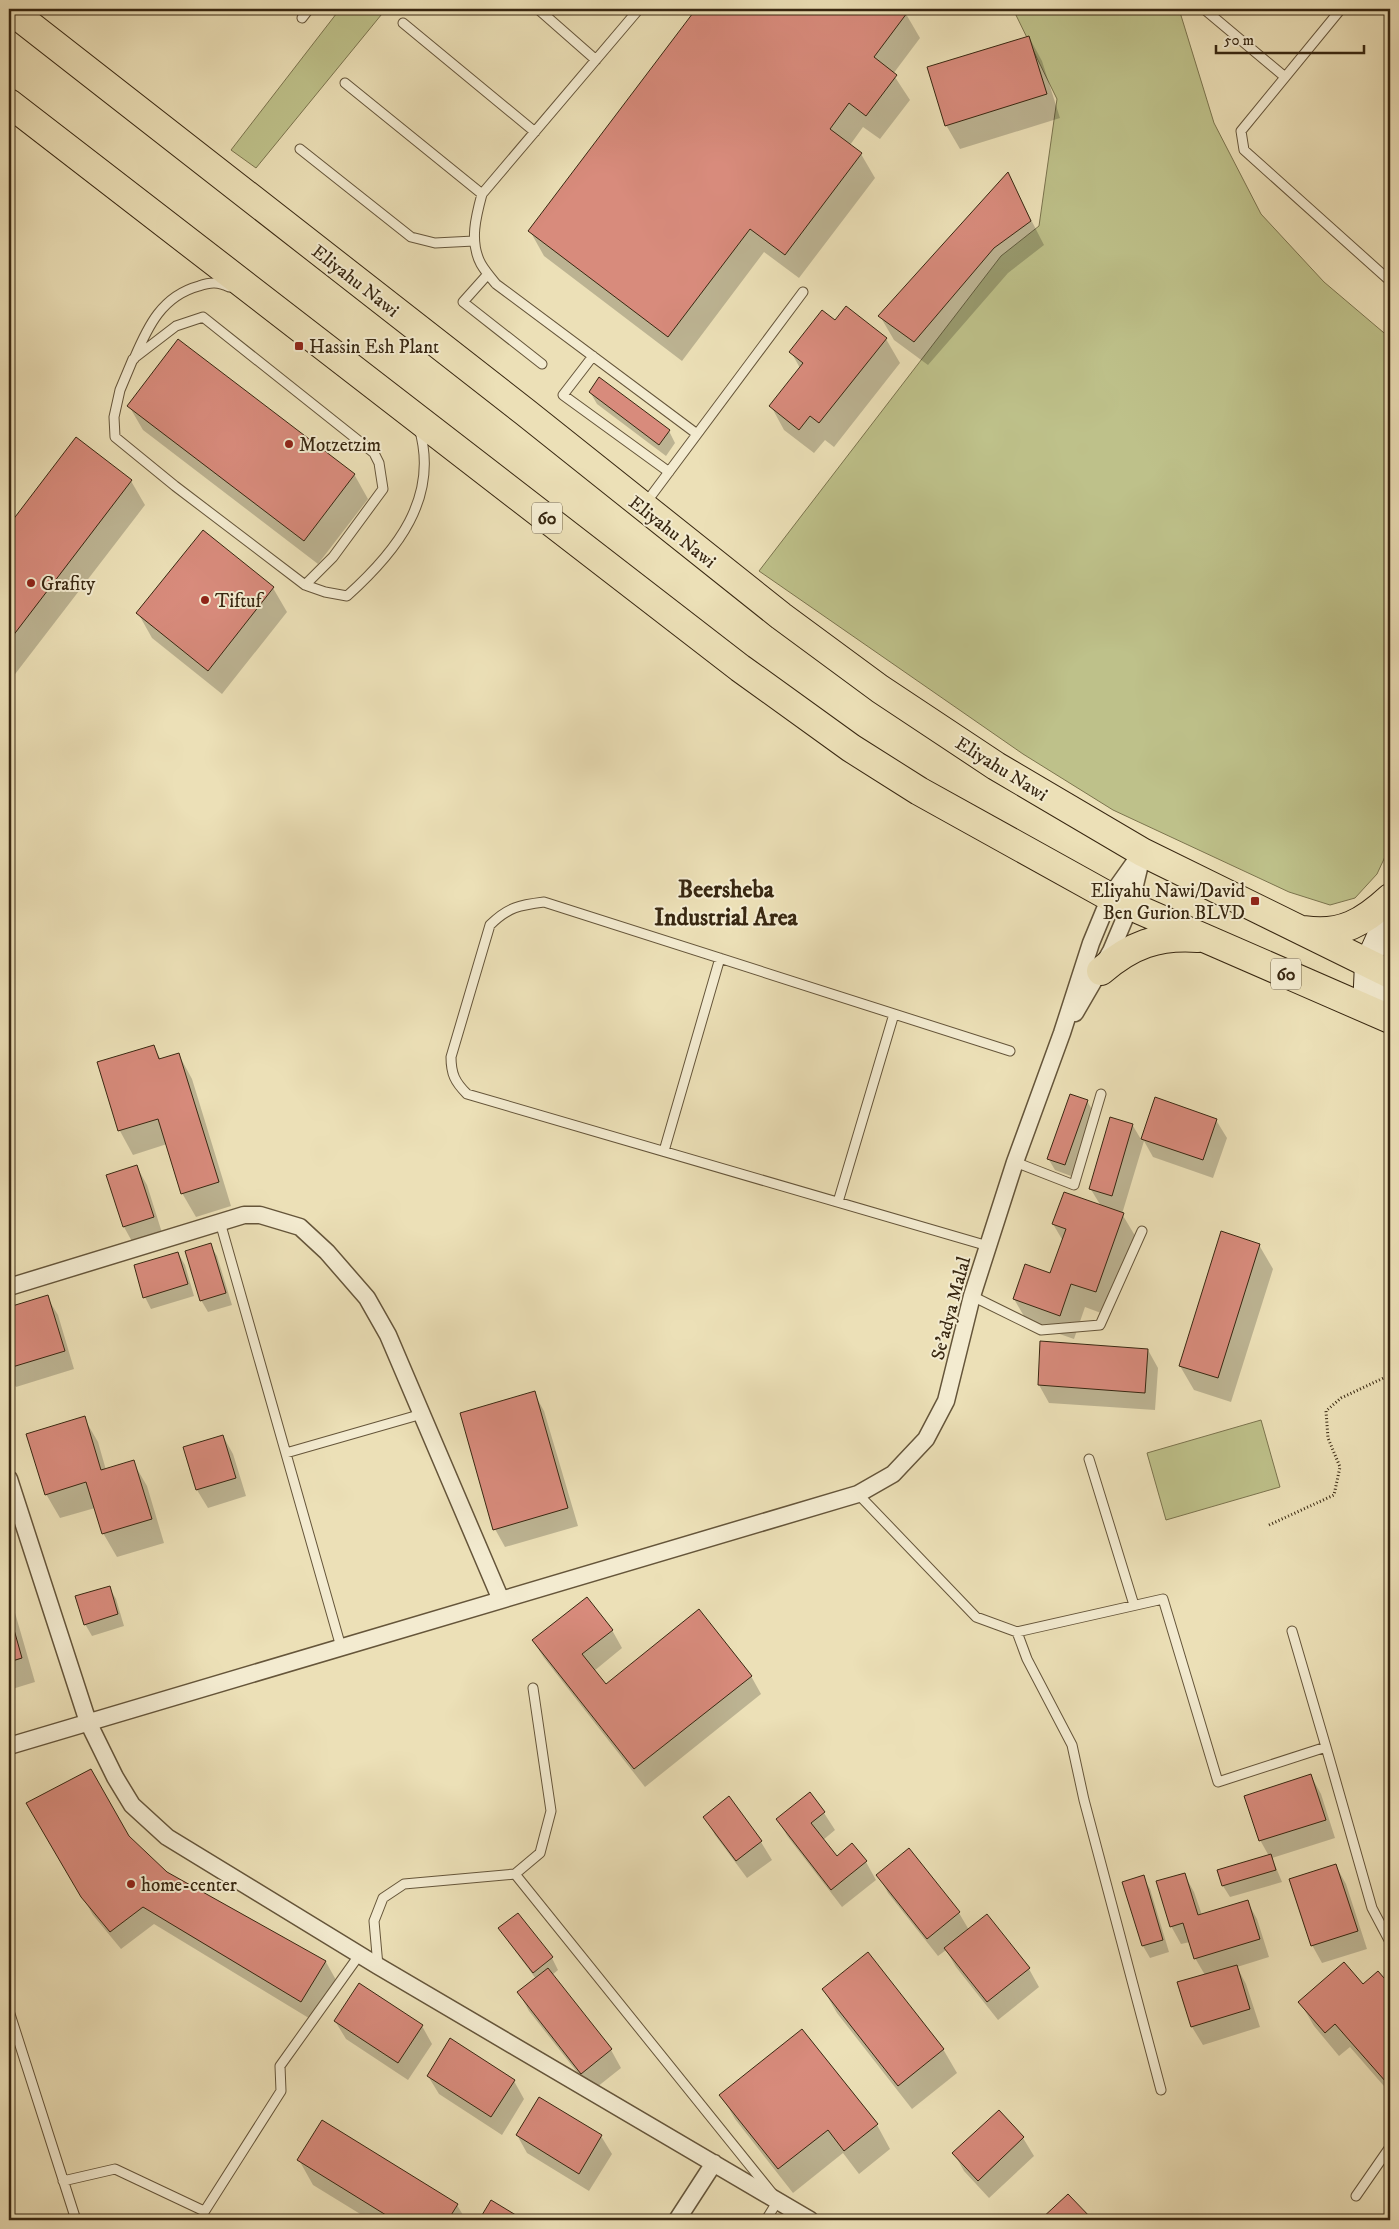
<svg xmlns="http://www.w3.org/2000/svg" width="1399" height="2229" font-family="'IM FELL DW Pica',serif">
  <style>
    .green { fill: #bec18a; stroke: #7b744e }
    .shadow { fill: #0003 }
    .building { fill: #d88b7c; stroke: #382711 }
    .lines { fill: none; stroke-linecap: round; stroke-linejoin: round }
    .lane-casing { stroke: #65553a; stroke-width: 11 }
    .street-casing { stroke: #65553a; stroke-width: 19 }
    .secondary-casing { stroke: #382711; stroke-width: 26 }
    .highway-casing { stroke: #382711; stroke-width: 30 }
    .path { stroke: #382711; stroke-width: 3; stroke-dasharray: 1 2.5; stroke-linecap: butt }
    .lane { stroke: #f3ebd0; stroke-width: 9 }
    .street { stroke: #f3ebd0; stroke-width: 16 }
    .secondary { stroke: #f3ebd0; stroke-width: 24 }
    .highway { stroke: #ece0b7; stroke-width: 28 }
    .poi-dot { fill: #8f2418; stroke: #f3ebd0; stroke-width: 2 }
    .labels { text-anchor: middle; stroke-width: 4; stroke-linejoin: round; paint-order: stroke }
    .shield { fill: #f3ebd0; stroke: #70624a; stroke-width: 1 }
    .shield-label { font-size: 18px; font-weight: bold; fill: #382711 }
    .street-label { font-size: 19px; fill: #382711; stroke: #f3ebd0 }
    .poi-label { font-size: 19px; fill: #382711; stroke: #f3ebd0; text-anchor: start }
    .district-label { font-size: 24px; font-weight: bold; fill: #382711; stroke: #f3ebd0 }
  </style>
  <rect width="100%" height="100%" fill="#ece0b7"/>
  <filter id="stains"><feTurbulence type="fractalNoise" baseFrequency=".004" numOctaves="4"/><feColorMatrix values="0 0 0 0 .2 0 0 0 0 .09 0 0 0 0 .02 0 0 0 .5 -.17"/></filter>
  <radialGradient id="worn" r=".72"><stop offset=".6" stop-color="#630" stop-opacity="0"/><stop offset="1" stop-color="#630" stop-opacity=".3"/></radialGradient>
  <path class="green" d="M340,9H386L256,168L231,150Z
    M1013,9H1179L1214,123L1261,214L1324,282L1390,338V846L1377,874L1355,898L1330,905L1289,892L1113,810L1023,754L759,571L1001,256L1039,226L1057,99Z
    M1261,1420L1280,1487L1166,1520L1147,1453Z"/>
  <path class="shadow" d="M698,9H900L906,14L920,38L893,74L910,100L880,139L863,127L850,145L861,154L875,178L799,278L764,252L682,361L544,256L530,231Z
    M1029,37L1042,61L1060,118L960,149L946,125Z
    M1008,175L1044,245L1008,273L928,365L894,340L880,316Z
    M835,322L886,339L900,363L834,447L825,440L814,453L784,430L771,406L800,368L791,352Z
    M590,392L669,431L675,443L666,456L597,404Z
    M129,406L354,474L368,499L318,564L143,430Z
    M76,439L131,481L145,505L9,682V527Z
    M203,532L273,588L287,612L222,694L152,638L138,613Z
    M154,1047L161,1060L179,1055L192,1079L231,1206L196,1217L182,1193L167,1144L133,1155L120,1131L99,1063Z
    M1156,1099L1216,1120L1227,1138L1213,1178L1153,1157L1144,1141L1122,1214L1137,1239L1109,1316L1085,1307L1074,1339L1028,1323L1014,1299L1051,1275L1063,1241L1053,1224L1101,1206L1090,1188L1111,1119L1133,1126L1142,1141Z
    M1087,1101L1094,1113L1071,1176L1055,1170L1048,1158Z
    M137,1167L147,1185L163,1236L134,1245L124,1227L108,1176Z
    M210,1245L217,1256L232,1305L208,1312L201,1300Z
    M1259,1245L1273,1269L1231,1402L1194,1390L1180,1366Z
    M178,1253L185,1265L194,1296L151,1309L145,1297Z
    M47,1297L58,1315L74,1369L16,1387L9,1374V1308Z
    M1148,1350L1158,1368L1155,1410L1049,1403L1039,1385Z
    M534,1393L544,1411L578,1526L505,1547L495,1529Z
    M84,1418L98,1442L106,1470L133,1462L147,1486L164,1543L117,1557L103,1533L95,1508L60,1518L46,1494Z
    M223,1436L233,1454L246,1496L208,1508L197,1490L185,1448Z
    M109,1587L116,1599L124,1626L92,1636L85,1624Z
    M9,1592L35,1682L9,1690Z
    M612,1630L622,1648L594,1671L606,1685L751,1676L761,1694L645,1787L544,1658L533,1641Z
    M1311,1776L1321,1794L1335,1838L1272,1858L1282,1882L1230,1897L1223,1886L1219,1871L1269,1856L1260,1840Z
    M729,1798L761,1842L772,1860L747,1878L715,1835L705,1817Z
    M28,1804L128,1837L166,1873L326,1962L336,1980L312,2020L154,1924L121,1949L93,1915Z
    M824,1813L835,1830L823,1840L836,1858L852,1845L866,1862L876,1880L842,1907L788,1837L777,1819Z
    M909,1850L959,1913L969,1930L1029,1969L1039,1987L998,2020L956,1967L946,1950L938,1956L888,1893L878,1875Z
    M1336,1866L1346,1884L1367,1949L1322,1963L1312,1945Z
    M1184,1874L1194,1892L1202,1915L1247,1901L1257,1919L1269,1957L1237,1967L1246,1984L1260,2027L1203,2045L1192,2027L1179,1983L1205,1975L1195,1958L1190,1942L1181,1944L1171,1926Z
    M1143,1877L1150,1889L1169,1952L1150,1958L1143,1946L1124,1883Z
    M499,1929L552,1958L558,1970L552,1975L611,2050L621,2068L592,2091L529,2011L519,1993L536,1979Z
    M1378,1973L1390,1987V2093L1350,2047L1339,2056L1314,2026L1300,2002L1363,1986Z
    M823,1989L943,2049L957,2073L912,2109L837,2013Z
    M335,2021L422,2026L432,2044L408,2080L346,2039Z
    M428,2076L514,2081L524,2099L502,2135L439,2094Z
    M721,2095L877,2125L890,2149L859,2174L843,2153L793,2193L735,2119Z
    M999,2111L1023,2138L1034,2156L989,2198L964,2171L954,2153Z
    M517,2135L601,2136L612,2154L589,2191L527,2153Z
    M299,2160L457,2205L466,2220H370L313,2185Z"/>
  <path class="building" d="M696,9H902L907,13L874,57L897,75L866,116L849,103L830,129L862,153L785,255L750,229L668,337L528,231Z
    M1029,36L1047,94L945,126L927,67Z
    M1008,172L1031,221L994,248L914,342L878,316Z
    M846,306L887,338L819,423L810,416L799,430L769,406L803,363L789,352L822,310L835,320Z
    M178,339L355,474L304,541L127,406Z
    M599,377L670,430L659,445L589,392Z
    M76,437L132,480L9,641V525Z
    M203,530L274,587L208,671L136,613Z
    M154,1045L159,1059L179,1053L219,1182L181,1194L158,1119L118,1131L97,1062Z
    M1070,1094L1088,1100L1065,1165L1047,1159Z
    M1155,1097L1217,1119L1203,1160L1141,1139Z
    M1110,1117L1133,1124L1112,1196L1089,1189Z
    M137,1165L154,1217L123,1227L106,1175Z
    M1064,1192L1124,1213L1096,1292L1071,1284L1060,1316L1013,1299L1025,1264L1050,1273L1066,1229L1052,1224Z
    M1221,1231L1260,1244L1218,1378L1179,1366Z
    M211,1243L226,1293L200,1301L185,1251Z
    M178,1252L188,1284L143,1298L134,1265Z
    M48,1295L65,1351L9,1368V1307Z
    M1040,1341L1148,1349L1145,1393L1038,1385Z
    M535,1391L568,1508L493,1530L460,1413Z
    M85,1416L101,1470L134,1460L152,1519L102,1534L86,1482L45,1495L26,1434Z
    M223,1435L236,1478L196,1490L183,1447Z
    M110,1586L118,1614L84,1625L75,1596Z
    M587,1597L613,1630L582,1654L606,1684L699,1609L752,1676L634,1769L532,1640Z
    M9,1612L22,1658L9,1662Z
    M91,1769L129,1836L167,1872L326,1961L301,2002L143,1907L110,1932L81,1897L26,1803Z
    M1311,1774L1326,1820L1259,1841L1244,1796Z
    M810,1792L825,1812L811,1823L837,1856L852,1843L867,1861L831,1890L776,1819Z
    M729,1796L762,1841L736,1861L703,1817Z
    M909,1848L960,1912L927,1939L876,1875Z
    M1271,1854L1276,1870L1222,1886L1217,1870Z
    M1336,1864L1358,1931L1311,1946L1289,1879Z
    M1185,1873L1198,1915L1248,1900L1260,1939L1194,1959L1183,1923L1170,1927L1156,1881Z
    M1144,1875L1163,1940L1142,1946L1122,1882Z
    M518,1913L553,1957L533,1973L498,1928Z
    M987,1914L1030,1968L987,2002L944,1948Z
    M868,1952L944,2049L898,2086L822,1989Z
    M1344,1962L1363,1984L1378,1971L1390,1985V2011L1386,2015L1390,2020V2078L1386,2082L1335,2024L1325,2033L1298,2002Z
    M1237,1965L1250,2009L1191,2027L1177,1982Z
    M548,1968L612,2049L581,2074L517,1992Z
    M359,1983L423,2025L398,2063L334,2021Z
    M802,2029L878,2124L844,2151L828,2130L778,2169L719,2095Z
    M450,2038L515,2080L491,2117L427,2076Z
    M539,2097L602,2135L579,2174L516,2135Z
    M999,2110L1024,2137L978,2181L952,2153Z
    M322,2120L458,2204L448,2220H394L297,2160Z
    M1068,2194L1093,2220H1040Z
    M491,2200L524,2220H479Z"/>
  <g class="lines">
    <g class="lane-casing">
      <path id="lane" d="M538,9L596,60
        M639,9L482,194C476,216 469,242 481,264C485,271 491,278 496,284L697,434
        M1204,9L1285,77
        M1341,9L1241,131L1244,150L1390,281
        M302,18L309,9
        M403,23L535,132
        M345,83L482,194
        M300,149L411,237L435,243L474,241
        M488,274L463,302L542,364
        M593,356L563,395L669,472
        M134,359C148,326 162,296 199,286C211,282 218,282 229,287
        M645,504L803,292
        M305,585L333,557L383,489L379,463L374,453L203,317L176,326L133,359L120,390L114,417L115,437L175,486L305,585L325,592L347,596C396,552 440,498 419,428
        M664,1151L720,958
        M1015,1162L1074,1185L1101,1094
        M838,1202L894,1014
        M220,1222L341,1647
        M988,1246L467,1094C455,1082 451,1074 451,1057L490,925C508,907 520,905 544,902L1010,1051
        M972,1296L1041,1330L1100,1325L1142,1231
        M286,1453L422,1414
        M1089,1459L1134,1605
        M858,1494L976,1617L1017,1632L1163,1599L1218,1782L1326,1747L1372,1908L1390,1942
        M1292,1631L1326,1747
        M1017,1632L1027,1659L1072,1745L1084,1800L1161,2090
        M515,1874L772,2193
        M378,1966L374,1921L383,1898L404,1884L515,1874L540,1853L551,1811L533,1688
        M9,2011L76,2220
        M63,2181L115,2169L204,2211
        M1356,2196L1390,2147
        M199,2220L281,2091L280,2066L360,1954
        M766,2220L777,2202"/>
    </g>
    <g class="street-casing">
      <path id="street" d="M1075,1013L1111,951L1130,906L1141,860
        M9,1287L244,1215H260L300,1227L327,1252L367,1298L388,1335L501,1600
        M9,1479L88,1722L115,1777L132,1805L167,1837L378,1966L810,2220
        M9,1746L858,1494L893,1474L926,1439L946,1401L972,1296L1015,1162L1062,1033L1091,943L1110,897L1142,852
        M677,2220L714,2163"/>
    </g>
    <g class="secondary-casing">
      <path id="secondary" d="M1365,1009L1367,963L1390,912
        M1365,1009L1390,985"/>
    </g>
    <g class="highway-casing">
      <path id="highway" d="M9,9L525,412L781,616L880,689L996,766L1142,852L1390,974
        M9,103L740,668L851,748L919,791L1110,897L1390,1019
        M1304,930C1341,936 1364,922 1390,898
        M1101,971C1131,945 1158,935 1198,938"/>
    </g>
    <path class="path" d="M1269,1525L1334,1495L1340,1467L1328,1438L1326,1411L1341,1398L1390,1375"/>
    <use href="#lane" class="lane"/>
    <use href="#street" class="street"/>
    <use href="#secondary" class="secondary"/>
    <use href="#highway" class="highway"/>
  </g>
  <g class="poi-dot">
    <rect x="294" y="341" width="10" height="10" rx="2.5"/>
    <circle cx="289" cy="444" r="5"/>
    <circle cx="31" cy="583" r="5"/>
    <circle cx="205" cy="600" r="5"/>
    <rect x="1250" y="896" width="10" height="10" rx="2.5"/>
    <circle cx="131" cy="1884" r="5"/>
  </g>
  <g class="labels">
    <g class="shield">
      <rect x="532" y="502.5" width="30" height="31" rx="4"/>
      <rect x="1271" y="958.5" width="30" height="31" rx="4"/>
    </g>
    <g class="shield-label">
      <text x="547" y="524">60</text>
      <text x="1286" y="980">60</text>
    </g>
    <g class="street-label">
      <text transform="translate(356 280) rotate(38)" y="7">Eliyahu Nawi</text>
      <text transform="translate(673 531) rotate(38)" y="7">Eliyahu Nawi</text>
      <text transform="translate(1002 768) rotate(32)" y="7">Eliyahu Nawi</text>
      <text transform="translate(950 1308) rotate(-75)" y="7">Se'adya Malal</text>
    </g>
    <g class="poi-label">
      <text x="309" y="353">Hassin Esh Plant</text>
      <text x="299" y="451">Motzetzim</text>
      <text x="41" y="590">Grafity</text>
      <text x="215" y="607">Tiftuf</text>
      <text x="1245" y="897" text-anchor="end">Eliyahu Nawi/David<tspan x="1245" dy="22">Ben Gurion BLVD</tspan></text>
      <text x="141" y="1891">home-center</text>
    </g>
    <g class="district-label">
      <text x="726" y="897">Beersheba<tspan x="726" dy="28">Industrial Area</tspan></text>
    </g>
  </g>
  <rect width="1399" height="2229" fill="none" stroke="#ece0b7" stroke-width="30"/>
  <rect x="10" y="10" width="1379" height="2209" fill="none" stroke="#382711" stroke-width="2.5"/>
  <rect x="15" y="15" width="1369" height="2199" fill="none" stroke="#382711"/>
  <path d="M1216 45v8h148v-8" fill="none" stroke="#382711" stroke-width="2.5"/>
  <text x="1224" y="45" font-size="15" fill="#382711" stroke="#f3ebd0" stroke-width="4" paint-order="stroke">50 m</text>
  <rect width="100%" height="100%" filter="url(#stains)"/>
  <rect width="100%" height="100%" fill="url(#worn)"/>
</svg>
